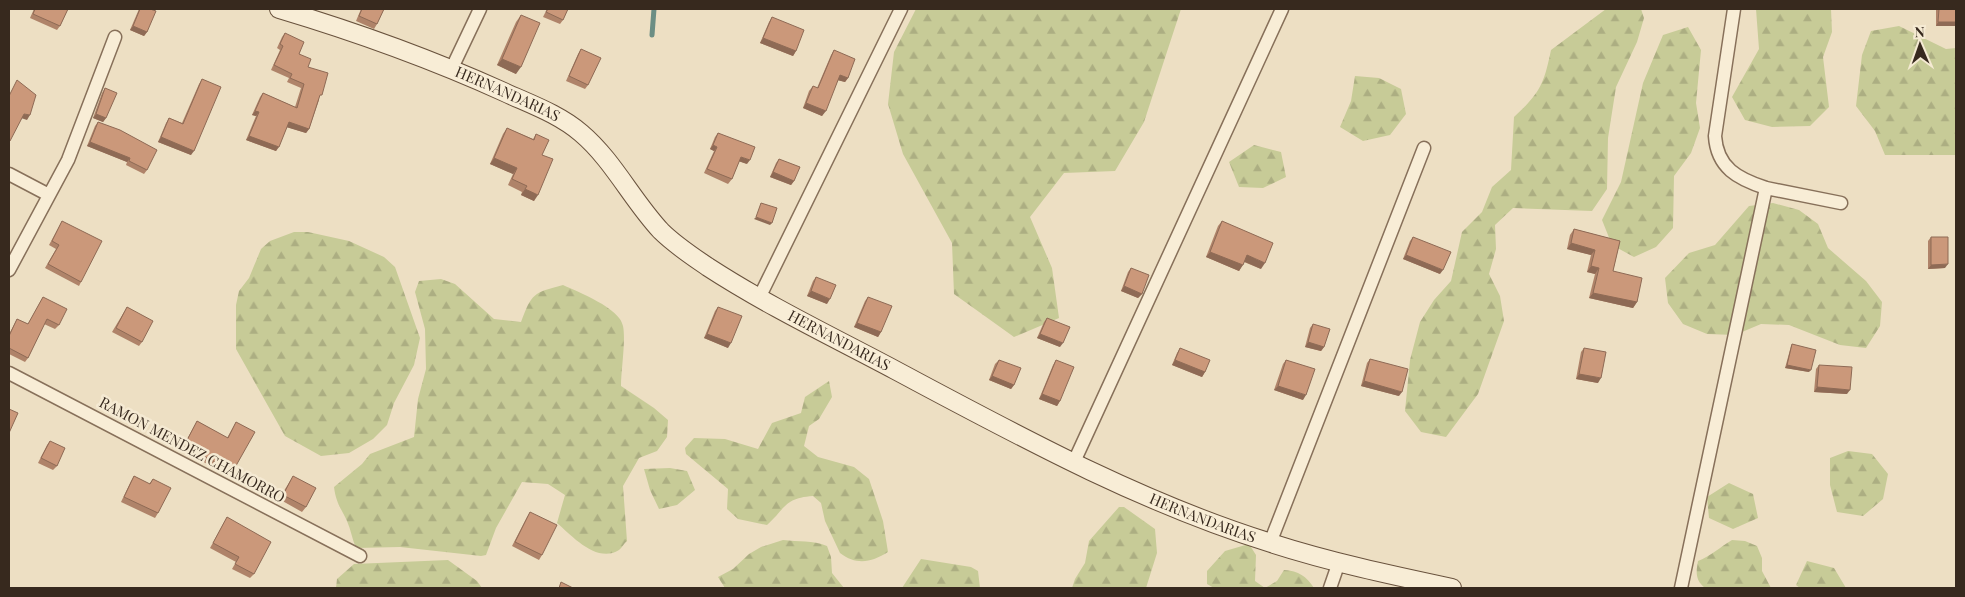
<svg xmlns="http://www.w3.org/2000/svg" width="1965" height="597" font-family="'Playfair Display',serif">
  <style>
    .forest { fill: url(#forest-firs) }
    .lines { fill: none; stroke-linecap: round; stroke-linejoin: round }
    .stream { stroke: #6c8e84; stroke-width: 5 }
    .street-casing { stroke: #87705a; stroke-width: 15 }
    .secondary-casing { stroke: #69523d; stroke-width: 20 }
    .street { stroke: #f8edd6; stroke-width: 12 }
    .secondary { stroke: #f8edd6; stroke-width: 18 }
    .wall { fill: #af8369 }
    .shaded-wall { fill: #8e6a55 }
    .building { fill: #cb987a; stroke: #8e6a55 }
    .labels { text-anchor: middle; stroke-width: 5; stroke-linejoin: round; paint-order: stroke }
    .street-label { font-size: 15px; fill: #37291e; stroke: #f5ead3 }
  </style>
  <defs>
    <pattern id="forest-firs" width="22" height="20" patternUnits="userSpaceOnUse" patternTransform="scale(1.25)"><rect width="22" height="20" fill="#c7cb97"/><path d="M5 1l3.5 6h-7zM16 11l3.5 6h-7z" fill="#acae82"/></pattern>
  </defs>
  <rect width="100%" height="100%" fill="#eddfc3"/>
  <path class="forest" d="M916,9H1181L1144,122L1115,171L1064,173L1030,217L1052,268L1059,318L1014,337L954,294L952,243L903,154L888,104L894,52Z
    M1606,9H1641L1644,18L1637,42L1616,87L1608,138L1607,189L1592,211L1513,208L1495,225L1496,249L1489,274L1500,296L1504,321L1478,394L1446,437L1421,432L1405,411L1410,360L1420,322L1434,300L1451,281L1462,232L1482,212L1492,187L1511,170L1514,117C1540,93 1544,84 1551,50Z
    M1756,9H1831L1832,32L1823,57L1829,107L1810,126L1772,127L1745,120L1732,97L1759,49Z
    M1899,26L1946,49L1956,48V155H1885L1875,131L1856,106L1862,55L1871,31Z
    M1688,27L1701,50L1696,103L1700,128L1691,153L1674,176L1673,228L1656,247L1634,257L1612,245L1602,220L1621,182L1643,83L1663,35Z
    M1355,76L1379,78L1401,89L1406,114L1390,135L1363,141L1340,127L1351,101Z
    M1254,145L1281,152L1286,177L1263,188L1239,187L1229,162Z
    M1773,203L1799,210L1818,224L1828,248L1866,281L1882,302L1880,326L1866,348L1840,345L1789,325L1761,324L1735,335L1707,334L1683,324L1668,303L1665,278L1689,253L1715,245L1749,206Z
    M294,232H308L349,241L384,257L395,267L420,338L414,365L394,403L387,425L373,439L349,453L321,456L285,436L236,349V305L239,291L249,278L261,249L270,241Z
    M441,279L455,284L494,319L521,322C532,293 533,293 563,285C578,292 620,308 623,326C626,340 621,370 621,386L654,408L668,420L667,437L657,451L639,458L623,486L627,541C624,543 622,548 619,550C597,564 572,536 557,523L565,495L548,484L522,482L496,528L486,555L481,556L400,547L356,548C352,539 351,530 347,521C341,508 336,503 334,487L362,464L370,454L414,437L418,399L426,369L425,329L415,292L419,281Z
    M829,381L832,397L819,419L809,426L804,446L818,457L854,467L869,479L883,521L888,552C872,562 857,566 840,553L825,521L821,503L813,496C784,498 786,508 767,525L738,519L727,509L728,489L686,454L685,448L694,438L725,439L758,449L772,423L801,413L805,397Z
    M1848,451L1872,454L1888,474L1883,499L1863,516L1837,512L1830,485V458Z
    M670,468L687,471L695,490L677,505L659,509L650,490L644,469Z
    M1729,483L1753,494L1758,518L1733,529L1709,518L1707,497Z
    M1119,507H1124L1155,529L1157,553L1146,588H1072L1075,579L1085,563L1089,541Z
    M783,540C799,542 812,540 827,546L831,557L832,573L844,588H725L718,577L733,569L749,554L761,547Z
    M1732,540L1745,541L1757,546L1762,558V571L1771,588H1705C1695,580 1696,572 1698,561C1711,556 1720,547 1732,540Z
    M1249,544L1256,555L1255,581L1265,588L1277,581L1284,570C1299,571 1306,576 1314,588H1214L1207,584V571L1225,551Z
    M921,559L971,567L978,571L980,588H902Z
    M448,560L477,581L482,588H336L337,579L354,564Z
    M1807,561L1834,568L1846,588H1800L1796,585Z"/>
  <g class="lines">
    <path class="stream" d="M652,35L654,9"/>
    <g class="street-casing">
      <path id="street" d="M1734,9L1715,136C1717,168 1738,179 1766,188L1841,203
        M452,68L480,9
        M9,174L49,195
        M9,270L68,160L115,37
        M759,298L901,9
        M9,373L360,556
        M1073,464L1282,9
        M1270,543L1424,148
        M1330,588L1339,562
        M1681,588L1766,188"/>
    </g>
    <g class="secondary-casing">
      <g id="secondary">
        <path id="s1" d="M279,9C356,32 431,59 504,92C530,104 559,114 581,133C613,160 632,200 661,231C675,245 692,256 708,267C768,306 833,337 895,370C1017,435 1139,502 1271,543C1330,562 1391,575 1452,588"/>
      </g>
    </g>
    <use href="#street" class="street"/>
    <use href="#secondary" class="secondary"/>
  </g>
  <path class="wall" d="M34,9H68L60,26L57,30L30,18Z
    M139,9H150L147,32L144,36L130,30Z
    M361,9H384L377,24L374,29L356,21Z
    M547,9H568L563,20L560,24L543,17Z
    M1936,9H1956V26H1936Z
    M521,15L516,74L497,65L516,22Z
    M772,17L796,51L793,56L760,43L769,22Z
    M285,33L308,67L319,100L309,129L306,133L287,127L276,151L246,140L256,116L252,115L260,97L263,93L295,107L301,88L287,82L289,78L271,70L280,50L277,48L282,37Z
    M581,49L588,85L585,89L566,81L578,54Z
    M834,50L848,78L845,82L838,80L822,116L803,108L809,91L813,86L817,88L831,55Z
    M202,79L191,155L158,142L166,123L169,118L182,123L199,84Z
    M105,88L106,118L103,122L93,118L102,93Z
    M98,122L147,170L144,174L126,165L127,162L87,146L95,126Z
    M507,128L533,139L536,134L542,155L534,201L521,195L522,192L508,185L513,174L490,164L503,134Z
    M718,133L747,164L739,161L732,179L728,184L704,173L714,151L710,149L715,137Z
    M779,159L794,181L791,185L770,177L776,163Z
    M62,221L81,282L79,286L45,268L56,249L49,245Z
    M1222,221L1261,269L1244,262L1239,271L1206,257L1218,226Z
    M1574,229L1620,241L1613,271L1637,302L1633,308L1589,298L1595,274L1587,272L1591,255L1567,249L1570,235Z
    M1413,237L1440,274L1403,259L1410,241Z
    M1931,237L1945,268L1928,269V241Z
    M1131,268L1142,294L1138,298L1121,291L1128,272Z
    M816,277L827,304L807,296L813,281Z
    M43,297L59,325L55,329L44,324L28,358L25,362L9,354V334L17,319L28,324Z
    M868,297L881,332L878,337L854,327L865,301Z
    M127,307L142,342L139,346L112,332Z
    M718,307L728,348L704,338L715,311Z
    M1047,318L1060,347L1037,338L1044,322Z
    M1313,324L1324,347L1321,351L1305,347L1310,328Z
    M1792,344L1809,372L1785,368L1791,346Z
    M1180,348L1205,372L1202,377L1172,365L1177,353Z
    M1584,348L1598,383L1576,379L1581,352Z
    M1370,359L1399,396L1361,386L1367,363Z
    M999,360L1014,385L1011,389L989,380L995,364Z
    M1056,360L1060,401L1057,406L1039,399L1053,365Z
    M1286,360L1303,400L1274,390L1283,364Z
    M1819,365L1847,394L1814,392L1816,369Z
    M197,421L227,438L236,422L233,471L230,476L181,450Z
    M50,441L57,466L53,470L38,463L47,445Z
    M134,476L149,484L153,479L158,513L155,518L121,502L131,481Z
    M293,476L306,507L302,512L279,499Z
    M530,512L542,555L539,560L512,546L527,517Z
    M227,517L254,574L250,578L232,569L236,562L210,548Z"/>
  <path class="shaded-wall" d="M1938,22H1956V26H1936Z
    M133,26L147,32L144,36L130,30Z
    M763,38L796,51L793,56L760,43Z
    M502,59L521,67L516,74L497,65Z
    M840,75L848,78L845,82L837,80Z
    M806,103L826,111L822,116L803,108Z
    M255,111L259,112L256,116L252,115Z
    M24,114L30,115L27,120L21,118Z
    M96,114L106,118L103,122L93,118Z
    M289,122L309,129L306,133L286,127Z
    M249,136L279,147L276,151L246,140Z
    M161,137L194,151L191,155L158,142Z
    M90,142L130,158L127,162L87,146Z
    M713,145L717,147L714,151L710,149Z
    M741,157L750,160L747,164L738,161Z
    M494,158L517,168L513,174L490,164Z
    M773,172L794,181L791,185L770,177Z
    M525,189L538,195L534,201L521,195Z
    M756,217L772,223L770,225L754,219Z
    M1571,243L1595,250L1591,255L1567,249Z
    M1210,252L1243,265L1239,271L1206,257Z
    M1247,255L1265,263L1261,269L1243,261Z
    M1406,255L1443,270L1440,274L1403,259Z
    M1948,264L1945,268L1928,269L1931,265Z
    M1591,266L1599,268L1595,274L1587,272Z
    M1124,286L1142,294L1138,298L1121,291Z
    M811,291L830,299L827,304L807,296Z
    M1593,293L1637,302L1633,308L1589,298Z
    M857,323L881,332L878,337L854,327Z
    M707,334L731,343L728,348L704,338Z
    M1040,334L1063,343L1060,347L1037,338Z
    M1308,342L1324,347L1321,351L1305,347Z
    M1175,360L1205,372L1202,377L1172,365Z
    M1787,365L1811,370L1809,372L1785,368Z
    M1579,374L1601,378L1598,383L1576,379Z
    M992,376L1014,385L1011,389L989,380Z
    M1364,381L1402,392L1399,396L1361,386Z
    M1278,386L1306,395L1303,400L1274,390Z
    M1817,387L1850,390L1847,394L1814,392Z
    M1042,394L1060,401L1057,406L1039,399Z"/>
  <path class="building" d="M35,9H68L60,26L33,14Z
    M140,9H150L156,11L147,32L133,26Z
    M362,9H384L377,24L359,16Z
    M548,9H568L563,20L546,12Z
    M1939,9H1956V22H1938Z
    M521,15L540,23L521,67L502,59Z
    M772,17L804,30L796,51L763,38Z
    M285,33L304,42L299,54L311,59L308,67L328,73L322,95H320L309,129L289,122L279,147L249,136L259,112L255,111L263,93L297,108L304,84L290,78L292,74L274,65L283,46L280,44Z
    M581,49L601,58L588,85L569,76Z
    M834,50L855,59L848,78L840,75L826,111L806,103L813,86L818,88Z
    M202,79L221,87L194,151L161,137L169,118L183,124Z
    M17,80L36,95L30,115L24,114L10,141H9V96Z
    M105,88L117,93L106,118L96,114Z
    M98,122L120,130L157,150L147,170L129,161L130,158L90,142Z
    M507,128L534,140L536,134L549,140L542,155L553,159L538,195L525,189L527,186L512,179L517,168L494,158Z
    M718,133L755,147L750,160L741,157L732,179L707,169L717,147L713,145Z
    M779,159L800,167L794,181L773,172Z
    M761,203L777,208L772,223L756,217Z
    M62,221L102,241L81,282L48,264L59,245L52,241Z
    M1222,221L1273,243L1265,263L1247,255L1243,265L1210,252Z
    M1574,229L1620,241L1613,271L1642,278L1637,302L1593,293L1599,268L1591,266L1595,250L1571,243Z
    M1413,237L1451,252L1443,270L1406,255Z
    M1931,237H1948V264L1931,265Z
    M1131,268L1149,275L1142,294L1124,286Z
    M816,277L836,285L830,299L811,291Z
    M43,297L67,309L59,325L47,319L28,358L9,348V336L17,319L28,324Z
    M868,297L892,306L881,332L857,323Z
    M127,307L153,321L142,342L116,328Z
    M718,307L742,316L731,343L707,334Z
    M1047,318L1070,327L1063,343L1040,334Z
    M1313,324L1330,329L1324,347L1308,342Z
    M1792,344L1816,350L1811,370L1787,365Z
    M1180,348L1210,360L1205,372L1175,360Z
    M1584,348L1606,352L1601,378L1579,374Z
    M1370,359L1408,369L1402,392L1364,381Z
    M999,360L1021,368L1014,385L992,376Z
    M1056,360L1074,367L1060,401L1042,394Z
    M1286,360L1315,369L1306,395L1278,386Z
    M1819,365L1852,367L1850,390L1817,387Z
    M9,409L18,413L9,433Z
    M197,421L228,438L236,422L255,432L233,471L184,446Z
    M50,441L65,448L57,466L41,458Z
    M134,476L150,484L153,479L171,488L158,513L124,497Z
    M293,476L316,488L306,507L283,495Z
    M530,512L557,525L542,555L515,542Z
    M227,517L271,542L254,574L235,564L239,557L213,543Z
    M561,582L573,588H559Z"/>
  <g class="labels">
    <g class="street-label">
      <text dy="5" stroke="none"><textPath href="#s1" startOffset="244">HERNANDARIAS</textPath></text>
      <text dy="5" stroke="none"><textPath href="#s1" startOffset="664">HERNANDARIAS</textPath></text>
      <text transform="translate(192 450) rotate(28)" y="5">RAMON MENDEZ CHAMORRO</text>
      <text dy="5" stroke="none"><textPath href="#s1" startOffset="1069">HERNANDARIAS</textPath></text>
    </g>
  </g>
  <rect width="1965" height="597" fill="none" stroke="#37291e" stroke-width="20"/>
  <g transform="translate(1920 45) rotate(358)" stroke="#f5ead3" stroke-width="4" paint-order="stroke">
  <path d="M0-4L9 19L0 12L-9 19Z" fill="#37291e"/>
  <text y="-8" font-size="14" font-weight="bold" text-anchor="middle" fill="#37291e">N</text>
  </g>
</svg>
